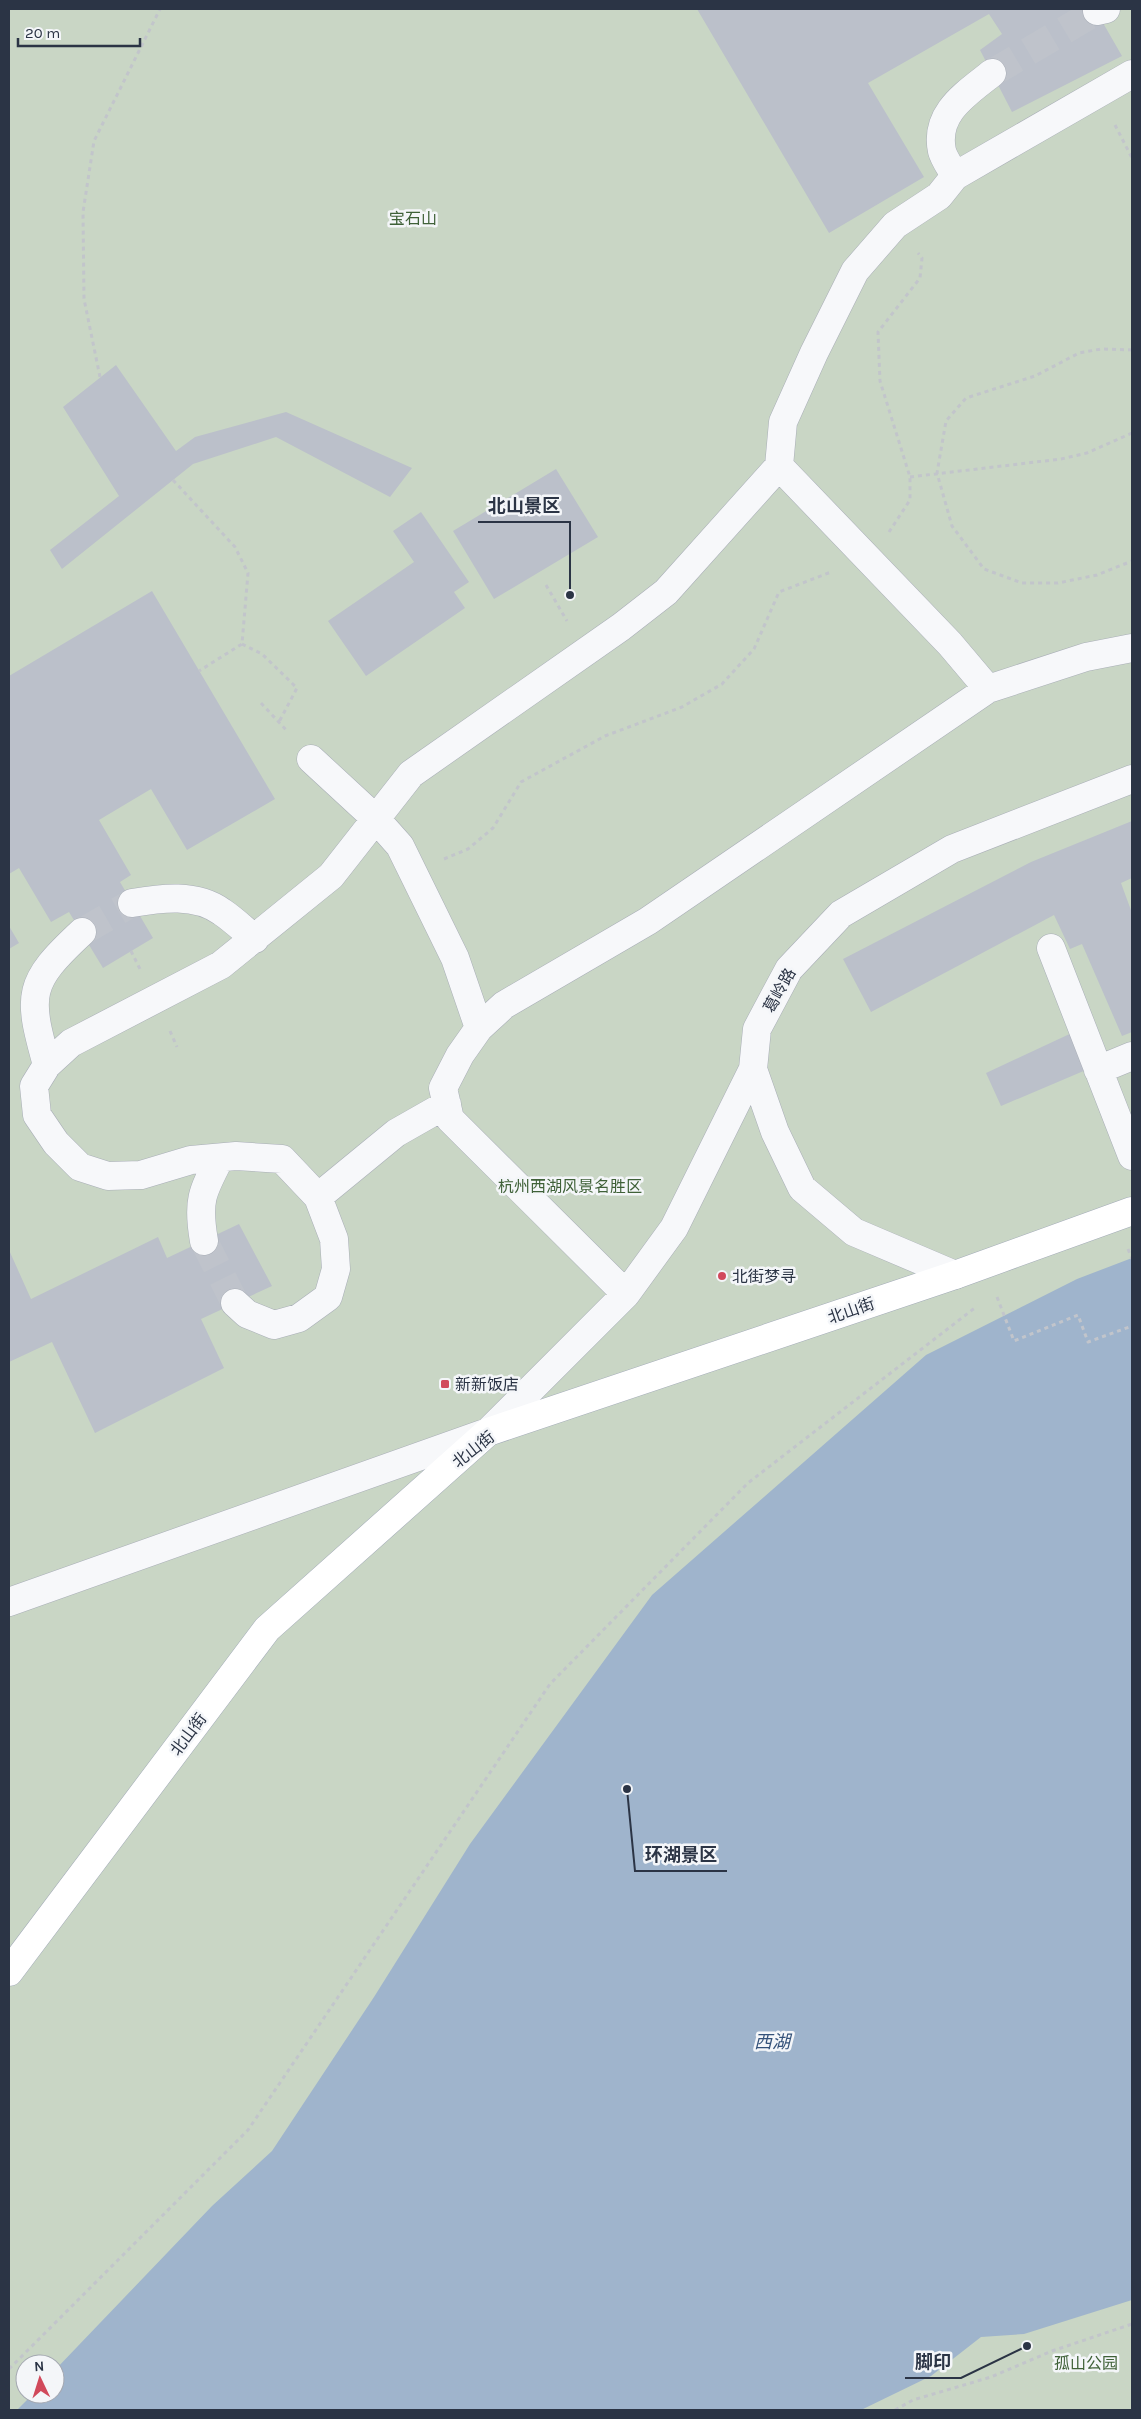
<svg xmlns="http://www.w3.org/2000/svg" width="1141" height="2419" font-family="Karla,'Noto Sans SC',sans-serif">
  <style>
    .green { fill: #c9d6c5; fill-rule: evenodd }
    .water { fill: #9fb4cc }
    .building { fill: #bbc0ca }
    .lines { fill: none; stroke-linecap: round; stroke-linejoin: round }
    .minor-tunnel { stroke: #bfc3cb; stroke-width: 28; stroke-dasharray: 28 14; stroke-linecap: butt }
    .minor-casing { stroke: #a9aeb7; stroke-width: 29 }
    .major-casing { stroke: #a3abb8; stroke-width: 29 }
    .path { stroke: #c2c5cb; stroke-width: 3; stroke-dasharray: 4 4; stroke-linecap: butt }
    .minor { stroke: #f7f8fa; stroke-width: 28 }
    .major { stroke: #fff; stroke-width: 28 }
    .poi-dot { fill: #d1495b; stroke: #f4f6f9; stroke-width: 2 }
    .labels { text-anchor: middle; stroke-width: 5; stroke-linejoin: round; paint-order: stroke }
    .park-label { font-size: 16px; fill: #3f6138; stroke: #f4f6f9 }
    .street-label { font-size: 16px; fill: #2b3445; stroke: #f4f6f9 }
    .poi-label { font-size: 16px; fill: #2b3445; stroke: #f4f6f9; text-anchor: start }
    .water-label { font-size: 18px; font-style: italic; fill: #34527a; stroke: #f4f6f9 }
    .leader { fill: none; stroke: #2b3445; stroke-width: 2 }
    .callout-dot { fill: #2b3445; stroke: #f4f6f9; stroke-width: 2 }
    .callout-label { font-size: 18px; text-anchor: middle; font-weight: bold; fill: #2b3445; stroke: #f4f6f9; stroke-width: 5; stroke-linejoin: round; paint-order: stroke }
  </style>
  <rect width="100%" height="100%" fill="#e4e7ec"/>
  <path class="green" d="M9,9H1132V2410H9ZM25,2364H55V2394H25Z"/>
  <path class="water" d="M1132,1258V2300L1024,2334L981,2337L931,2376L861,2410H17L33,2394H55V2370L212,2206L272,2151L374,1997L470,1844L652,1595L926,1355L1077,1279Z"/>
  <path class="building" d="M697,9H1095L1122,56L1012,112L980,50L1002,34L989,14L868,83L924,177L829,233Z
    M116,365L176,451L195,437L286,412L412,468L390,497L276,437L193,464L62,569L50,550L119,496L63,407Z
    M556,469L598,537L494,599L453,531Z
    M421,512L469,582L454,592L465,608L366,676L328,621L414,562L393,531Z
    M152,591L275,799L187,850L151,789L99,820L131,875L120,882L153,938L103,968L69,912L51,922L19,868L9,874V676Z
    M1132,821V878L1121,883L1132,913V1032L1122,1036L1082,944L1070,949L1054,915L871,1012L843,959L1031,862Z
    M9,926L19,943L9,949Z
    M1076,1031L1093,1067L1001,1106L986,1073Z
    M239,1224L272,1286L201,1319L224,1368L95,1433L52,1342L9,1362V1250L31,1299L158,1237L167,1258Z"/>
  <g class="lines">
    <path class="minor-tunnel" d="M992,73L1097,11
      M82,932L132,903
      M204,1241L235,1303"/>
    <g class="minor-casing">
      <path id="minor" d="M1097,11L1106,9
        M955,176C951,168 944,159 942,151C934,113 966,94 992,73
        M779,466L950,644L988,689
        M311,759L376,819L400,846L455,958L479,1028
        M132,903C161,898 196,893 222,912C234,920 244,930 255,939
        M1051,948L1132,1156
        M47,1065C27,994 27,983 82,932
        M1098,1070L1132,1056
        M318,1197L396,1133L447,1104
        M204,1241C197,1201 202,1192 220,1158
        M955,1275L854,1232L802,1188L775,1132L753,1069L757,1029L789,969L841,914L952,849L1132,779
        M626,1294L450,1119L443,1088L460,1055L479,1028L504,1005L648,921L988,689L1086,657L1132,648
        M235,1303L247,1314L274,1325L299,1318L328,1297L336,1269L334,1239L318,1197L282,1159L236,1156L191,1160L141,1175L108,1176L80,1167L56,1143L37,1115L34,1086L47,1065L71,1043L221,965L331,876L411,774L621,627L666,592L779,466L783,422L814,353L855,271L895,225L939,196L955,176L1132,74
        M9,1602L488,1432L626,1294L674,1228L753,1069"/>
    </g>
    <g class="major-casing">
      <path id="major" d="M9,1972L267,1629L488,1432L955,1275L1132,1211"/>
    </g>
    <path class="path" d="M1115,125L1132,158
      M1132,350L1101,349L1079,353L1035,376L966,398L946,421L937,473L952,526L984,569L1022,583H1058L1097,575L1132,561
      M100,377L84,299L83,212L94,141L160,9
      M910,477L1061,459L1087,453L1132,433
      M173,480L235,547L248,573L242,644L199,671
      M889,532L910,500V477L880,381L878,332L920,278L922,258L918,253
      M546,585L567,621
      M242,644L262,654L297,688L279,722
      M261,703L288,732
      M444,859L468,849L493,828L521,782L605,736L682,707L722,684L754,649L779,592L831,572
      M131,951L140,969
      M170,1031L177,1047
      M1128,1249L1132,1259
      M997,1297L1014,1341L1078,1315L1088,1342L1132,1326
      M9,2369L248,2130L550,1684L748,1483L976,1307
      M895,2410L913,2400L991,2377L1052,2351L1132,2324"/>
    <use href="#minor" class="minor"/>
    <use href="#major" class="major"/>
  </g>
  <g class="poi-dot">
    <circle cx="722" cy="1276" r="5"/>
    <rect x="440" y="1379" width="10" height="10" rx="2.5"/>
  </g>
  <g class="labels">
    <g class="park-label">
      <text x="413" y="224">宝石山</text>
      <text x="570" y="1192">杭州西湖风景名胜区</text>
      <text x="1086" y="2369">孤山公园</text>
    </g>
    <g class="street-label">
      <text transform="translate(779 990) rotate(-61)" y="6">葛岭路</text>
      <text transform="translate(851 1310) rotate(-19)" y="6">北山街</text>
      <text transform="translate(473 1449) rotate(-38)" y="6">北山街</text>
      <text transform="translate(188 1734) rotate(-53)" y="6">北山街</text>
    </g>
    <g class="poi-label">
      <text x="732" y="1282">北街梦寻</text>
      <text x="455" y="1390">新新饭店</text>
    </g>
    <g class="water-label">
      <text x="772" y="2048">西湖</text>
    </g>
  </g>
  <path class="leader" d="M570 595L570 522H478M627 1789L635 1871H727M1027 2346L961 2378H905"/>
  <g class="callout-dot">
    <circle cx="570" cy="595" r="5"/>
    <circle cx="627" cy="1789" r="5"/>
    <circle cx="1027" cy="2346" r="5"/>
  </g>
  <g class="callout-label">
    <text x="524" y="512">北山景区</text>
    <text x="681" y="1861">环湖景区</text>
    <text x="933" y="2368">脚印</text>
  </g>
  <rect width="1141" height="2419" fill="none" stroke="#2b3445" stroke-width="20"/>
  <g transform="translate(40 2379) rotate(356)"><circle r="24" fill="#f4f6f9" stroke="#a4a8b1"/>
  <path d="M0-4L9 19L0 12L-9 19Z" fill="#d1495b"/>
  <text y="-8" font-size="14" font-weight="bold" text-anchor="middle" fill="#2b3445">N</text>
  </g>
  <path d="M18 38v8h122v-8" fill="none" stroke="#2b3445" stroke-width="2.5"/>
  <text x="25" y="38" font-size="15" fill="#2b3445" stroke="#f4f6f9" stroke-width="4" paint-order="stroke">20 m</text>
</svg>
